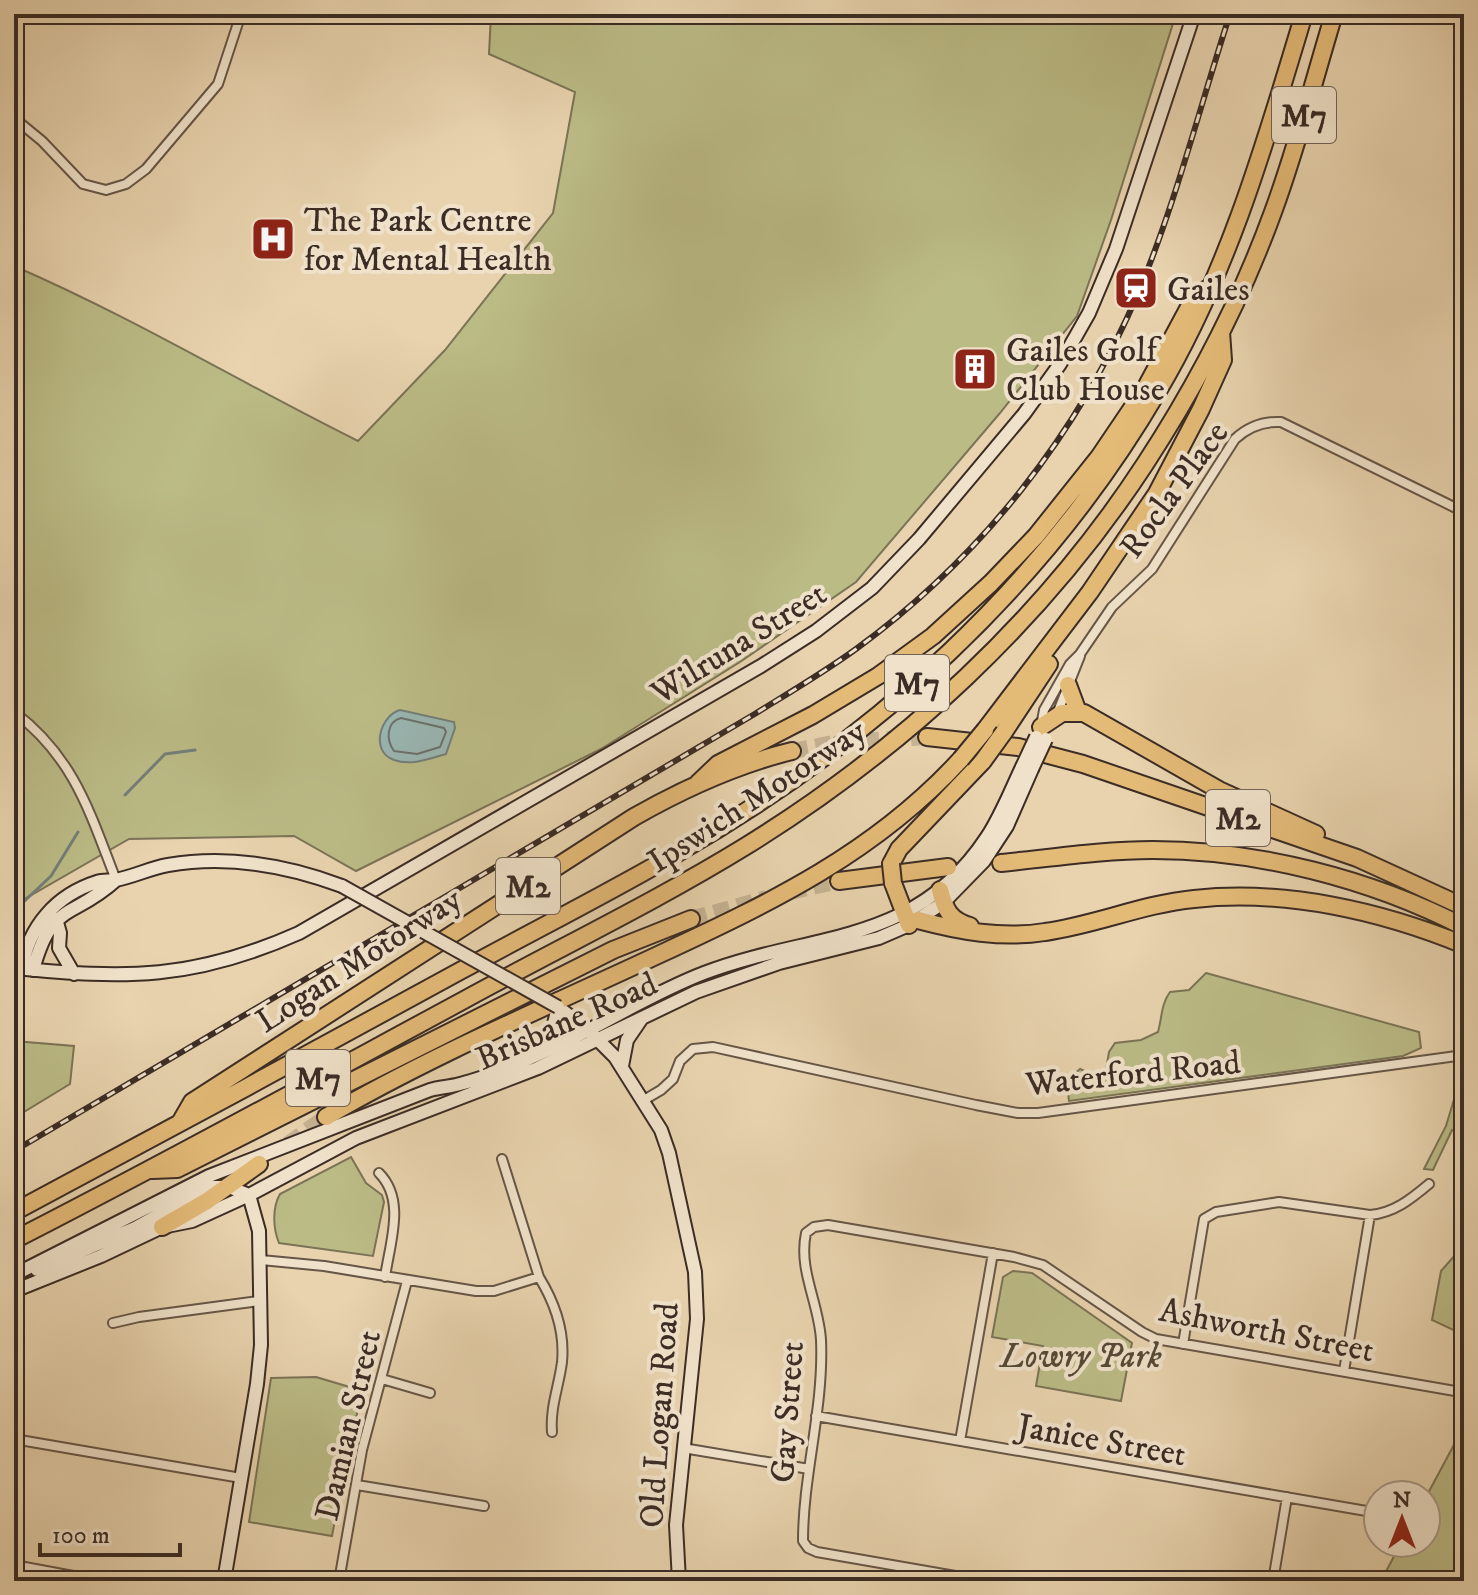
<svg xmlns="http://www.w3.org/2000/svg" width="1478" height="1595" font-family="'IM FELL DW Pica',serif">
  <style>
    .green { fill: #bbbb86; stroke: #7b7456; stroke-width: 2 }
    .water { fill: #99b6b2; stroke: #737f7a; stroke-width: 2 }
    .lines { fill: none; stroke-linecap: round; stroke-linejoin: round }
    .shore { stroke: #6a716c; stroke-width: 2 }
    .stream { stroke: #737f7a; stroke-width: 3 }
    .highway-tunnel { stroke: #c5b293; stroke-width: 16; stroke-dasharray: 16 8; stroke-linecap: butt }
    .street-casing { stroke: #665647; stroke-width: 12 }
    .secondary-casing { stroke: #3b2c25; stroke-width: 16 }
    .highway-casing { stroke: #3b2c25; stroke-width: 20 }
    .street { stroke: #f0e2ca; stroke-width: 8 }
    .secondary { stroke: #f0e2ca; stroke-width: 12 }
    .highway { stroke: #e4ba77; stroke-width: 16 }
    .rail-casing { stroke: #3b2c25; stroke-width: 6 }
    .rail { stroke: #f0e2ca; stroke-width: 3; stroke-dasharray: 9; stroke-linecap: butt }
    .secondary-bridge-casing { stroke: #3b2c25; stroke-width: 16; stroke-linecap: butt }
    .highway-bridge-casing { stroke: #3b2c25; stroke-width: 20; stroke-linecap: butt }
    .secondary-bridge { stroke: #f0e2ca; stroke-width: 12 }
    .highway-bridge { stroke: #e4ba77; stroke-width: 16 }
    .labels { text-anchor: middle; stroke-width: 8; stroke-linejoin: round; paint-order: stroke }
    .shield { fill: #f0e2ca; stroke: #716356; stroke-width: 2 }
    .shield-label { font-size: 32px; font-weight: bold; fill: #3b2c25 }
    .poi-label { font-size: 34px; fill: #3b2c25; stroke: #f0e2ca; text-anchor: start }
    .street-label { font-size: 34px; fill: #3b2c25; stroke: #f0e2ca }
    .park-label { font-size: 34px; font-style: italic; fill: #554938; stroke: #f0e2ca }
  </style>
  <rect width="100%" height="100%" fill="#e8d3ae"/>
  <filter id="stains"><feTurbulence type="fractalNoise" baseFrequency=".0025" numOctaves="4"/><feColorMatrix values="0 0 0 0 .2 0 0 0 0 .09 0 0 0 0 .02 0 0 0 .5 -.17"/></filter>
  <radialGradient id="worn" r=".72"><stop offset=".6" stop-color="#630" stop-opacity="0"/><stop offset="1" stop-color="#630" stop-opacity=".3"/></radialGradient>
  <path class="green" d="M491,14H1176L1111,220L1077,316L1000,413L856,582L740,662L601,749L356,871L294,836L129,839L14,905V266C132,317 243,384 358,441L445,350L553,213L575,92L489,54Z
    M1206,973L1419,1032L1421,1048L1403,1056L1069,1101C1067,1087 1069,1077 1080,1069L1096,1076L1106,1070L1109,1052L1115,1043L1141,1040L1158,1032C1162,1018 1161,1004 1170,992L1189,990Z
    M14,1041L74,1046L70,1084L14,1118Z
    M1464,1066V1137L1452,1130L1433,1170L1424,1169L1446,1126Z
    M351,1157L366,1183L382,1195L384,1202L373,1256L279,1243C273,1228 272,1208 280,1194Z
    M1464,1245V1335L1432,1320L1441,1271Z
    M1013,1271L1032,1273L1132,1343L1121,1401L1036,1386L1043,1346L992,1337L1003,1277Z
    M316,1377L363,1391L348,1448L332,1536L249,1522L271,1378Z
    M1464,1426V1581H1381L1401,1543H1426V1497Z"/>
  <path class="water" d="M400,710L454,722L455,728L446,754C429,759 411,766 394,760C369,751 381,715 400,710Z"/>
  <g class="lines">
    <path class="shore" d="M401,718L444,728L446,732L440,747L417,754L394,751C386,740 386,722 401,718Z"/>
    <path class="stream" d="M125,795L165,754L195,750
      M14,911L51,876L78,832"/>
    <path class="highway-tunnel" d="M792,751L839,742L927,737
      M790,892L839,881
      M691,919L767,898
      M288,1144L326,1117"/>
    <g class="street-casing">
      <path id="street" d="M14,118L42,141L83,184L106,190L126,184L146,169L218,84L241,14
        M14,712C74,757 90,813 116,880
        M1057,714L1080,656
        M1041,726L1044,710L1070,664L1080,654L1112,607L1152,569L1235,439C1248,427 1263,421 1281,422L1464,512
        M644,1100L661,1090L673,1079L680,1061L693,1049L713,1047L976,1105L1018,1113H1038L1464,1055
        M502,1159L539,1277C555,1303 565,1331 562,1362C559,1386 550,1407 552,1432
        M379,1173C406,1200 390,1242 385,1277
        M261,1260L324,1266L476,1291H494L539,1277
        M113,1323L139,1317L259,1301
        M1183,1344L1204,1219L1216,1212L1279,1202L1370,1215C1394,1213 1411,1199 1429,1184
        M1344,1371L1370,1215
        M382,1379L430,1393
        M816,1416L1378,1513
        M14,1439L241,1478
        M960,1441L993,1253
        M683,1448L809,1469
        M357,1485L484,1506
        M14,1565L100,1581
        M339,1581L362,1450L407,1281
        M984,1581L817,1552L808,1548L803,1541C803,1474 824,1408 821,1340C819,1303 798,1270 806,1233L814,1227L828,1225L1014,1257L1043,1265L1142,1332L1156,1339L1455,1391
        M1273,1581L1287,1497"/>
    </g>
    <g class="secondary-casing">
      <path id="secondary" d="M56,919L60,933L59,948L74,974
        M14,968C127,979 193,980 299,933L761,666L816,631L872,588L919,539L1024,414L1060,364L1089,313L1116,249L1194,14
        M22,969C28,927 56,895 97,882C103,880 109,881 115,880C133,877 150,868 168,865C227,855 286,865 342,886
        M33,970C52,900 72,920 116,880
        M558,1007L587,1029L615,1057L661,1130L669,1153L695,1272L697,1319L676,1525L679,1581
        M548,1049L558,1007
        M622,1066L627,1040L642,1018
        M37,1270L135,1228L209,1187H229L249,1195
        M14,1275L209,1176L430,1090C440,1087 450,1087 460,1084C492,1076 526,1060 556,1046C606,1023 652,993 704,973C811,932 915,947 987,837C1001,816 1011,790 1022,767
        M14,1291L101,1256L162,1227L192,1221L249,1195L356,1138L538,1068L696,992L779,963L879,938L909,925L943,903L984,861L1007,826L1032,769
        M224,1581L257,1384L261,1345L259,1231L249,1195"/>
    </g>
    <g class="highway-casing">
      <path id="highway" d="M1068,685L1078,712
        M1041,727L1062,713H1084L1219,790L1316,834
        M985,730L1090,592L1157,493L1201,409L1223,360L1221,332
        M1004,732L1049,664
        M927,737L1018,747L1083,764L1357,858L1464,907
        M698,783L718,764L813,715L878,676L933,636L991,583L1036,536L1099,457L1145,389L1195,296L1212,286
        M1001,863C1051,858 1102,850 1153,850C1258,850 1371,879 1464,927
        M891,864L899,849L983,761
        M839,881L948,867
        M893,883L909,925
        M940,890C945,910 950,920 970,926
        M918,920C959,931 1002,939 1045,932C1096,925 1142,904 1194,899C1285,889 1381,911 1464,945
        M326,1117C432,1055 547,1007 658,955C772,902 875,853 961,759
        M181,1121L192,1102L634,817C685,788 735,765 792,751
        M153,1170L177,1169L613,950L691,919
        M14,1212C163,1133 312,1052 460,971C533,931 607,894 679,852C874,740 1044,586 1158,391C1228,273 1265,144 1304,14
        M162,1227L207,1201L259,1164
        M14,1240C165,1163 314,1081 464,1000C557,949 655,902 746,846C903,749 1043,620 1145,464C1196,386 1241,300 1273,212C1297,147 1314,80 1334,14"/>
    </g>
    <use href="#street" class="street"/>
    <use href="#secondary" class="secondary"/>
    <use href="#highway" class="highway"/>
    <g class="rail-casing">
      <path id="rail" d="M14,1151L753,715C787,694 823,673 856,649C981,558 1079,433 1139,291C1176,202 1200,106 1230,14"/>
    </g>
    <use href="#rail" class="rail"/>
    <g class="secondary-bridge-casing">
      <path id="secondary-bridge" d="M1022,767L1036,737
        M1032,769L1046,739
        M342,886L558,1007"/>
    </g>
    <g class="highway-bridge-casing">
      <path id="highway-bridge" d="M961,759L985,730
        M983,761L1004,732
        M891,864L893,883"/>
    </g>
    <use href="#secondary-bridge" class="secondary-bridge"/>
    <use href="#highway-bridge" class="highway-bridge"/>
  </g>
  <defs>
    <g id="hospital-square" transform="scale(2.3)"><rect x="-9" y="-9" width="18" height="18" rx="4" fill="#8f2418" stroke="#f0e2ca"/><path d="M-5-5h3v3.5h4V-5h3V5h-3V1.5h-4V5h-3Z" fill="#fff"/></g>
    <g id="station-square" transform="scale(2.3)"><rect x="-9" y="-9" width="18" height="18" rx="4" fill="#8f2418" stroke="#f0e2ca"/><path d="M-3-6H3Q5-6 5-4V2Q5 4 3 4L4.5 6H3L1.5 4h-3L-3 6H-4.5L-3 4Q-5 4-5 2V-4Q-5-6-3-6ZM-3.5-4v3h7v-3ZM-3.5 1v1.5H-2V1ZM2 1v1.5H3.5V1Z" fill="#fff"/></g>
    <g id="building-square" transform="scale(2.3)"><rect x="-9" y="-9" width="18" height="18" rx="4" fill="#8f2418" stroke="#f0e2ca"/><path d="M-4-6H4V6H1V3H-1V6H-4ZM-2.5-4.3h1.7v1.8h-1.7ZM.8-4.3h1.7v1.8H.8ZM-2.5-1h1.7V.8h-1.7ZM.8-1h1.7V.8H.8Z" fill="#fff"/></g>
  </defs>
  <g fill-rule="evenodd">
    <use href="#hospital-square" x="273" y="239"/>
    <use href="#station-square" x="1136" y="288"/>
    <use href="#building-square" x="975" y="369"/>
  </g>
  <g class="labels">
    <g class="shield">
      <rect x="1272" y="87" width="64" height="56" rx="6"/>
      <rect x="885" y="655" width="64" height="56" rx="6"/>
      <rect x="1206" y="790" width="64" height="56" rx="6"/>
      <rect x="496" y="858" width="64" height="56" rx="6"/>
      <rect x="286" y="1050" width="64" height="56" rx="6"/>
    </g>
    <g class="shield-label">
      <text x="1304" y="126">M7</text>
      <text x="917" y="694">M7</text>
      <text x="1238" y="829">M2</text>
      <text x="528" y="897">M2</text>
      <text x="318" y="1089">M7</text>
    </g>
    <g class="poi-label">
      <text x="304" y="231">The Park Centre<tspan x="304" dy="39">for Mental Health</tspan></text>
      <text x="1167" y="300">Gailes</text>
      <text x="1006" y="361">Gailes Golf<tspan x="1006" dy="39">Club House</tspan></text>
    </g>
    <g class="street-label">
      <text transform="translate(1173 489) rotate(-54)" y="12">Rocla Place</text>
      <text transform="translate(738 642) rotate(-32)" y="12">Wilruna Street</text>
      <text transform="translate(756 795) rotate(-33)" y="12">Ipswich Motorway</text>
      <text transform="translate(358 959) rotate(-33)" y="12">Logan Motorway</text>
      <text transform="translate(566 1020) rotate(-24)" y="12">Brisbane Road</text>
      <text transform="translate(1133 1072) rotate(-6)" y="12">Waterford Road</text>
      <text transform="translate(1267 1329) rotate(11)" y="12">Ashworth Street</text>
      <text transform="translate(786 1412) rotate(-86)" y="12">Gay Street</text>
      <text transform="translate(658 1415) rotate(-86)" y="12">Old Logan Road</text>
      <text transform="translate(347 1425) rotate(-77)" y="12">Damian Street</text>
      <text transform="translate(1102 1439) rotate(10)" y="12">Janice Street</text>
    </g>
    <g class="park-label">
      <text x="1081" y="1367">Lowry Park</text>
    </g>
  </g>
  <rect width="1478" height="1595" fill="none" stroke="#e8d3ae" stroke-width="48"/>
  <rect x="16" y="16" width="1446" height="1563" fill="none" stroke="#3b2c25" stroke-width="4"/>
  <rect x="24" y="24" width="1430" height="1547" fill="none" stroke="#3b2c25" stroke-width="2"/>
  <g transform="translate(1402 1519)"><circle r="38" fill="#f0e2ca" stroke="#a89988" stroke-width="2"/>
  <path d="M0-6L14 30L0 20L-14 30Z" fill="#8f2418"/>
  <text y="-12" font-size="22" font-weight="bold" text-anchor="middle" fill="#3b2c25">N</text>
  </g>
  <path d="M40 1543v12h140v-12" fill="none" stroke="#3b2c25" stroke-width="4"/>
  <text x="52" y="1543" font-size="24" fill="#3b2c25" stroke="#f0e2ca" stroke-width="6" paint-order="stroke">100 m</text>
  <rect width="100%" height="100%" filter="url(#stains)"/>
  <rect width="100%" height="100%" fill="url(#worn)"/>
</svg>
